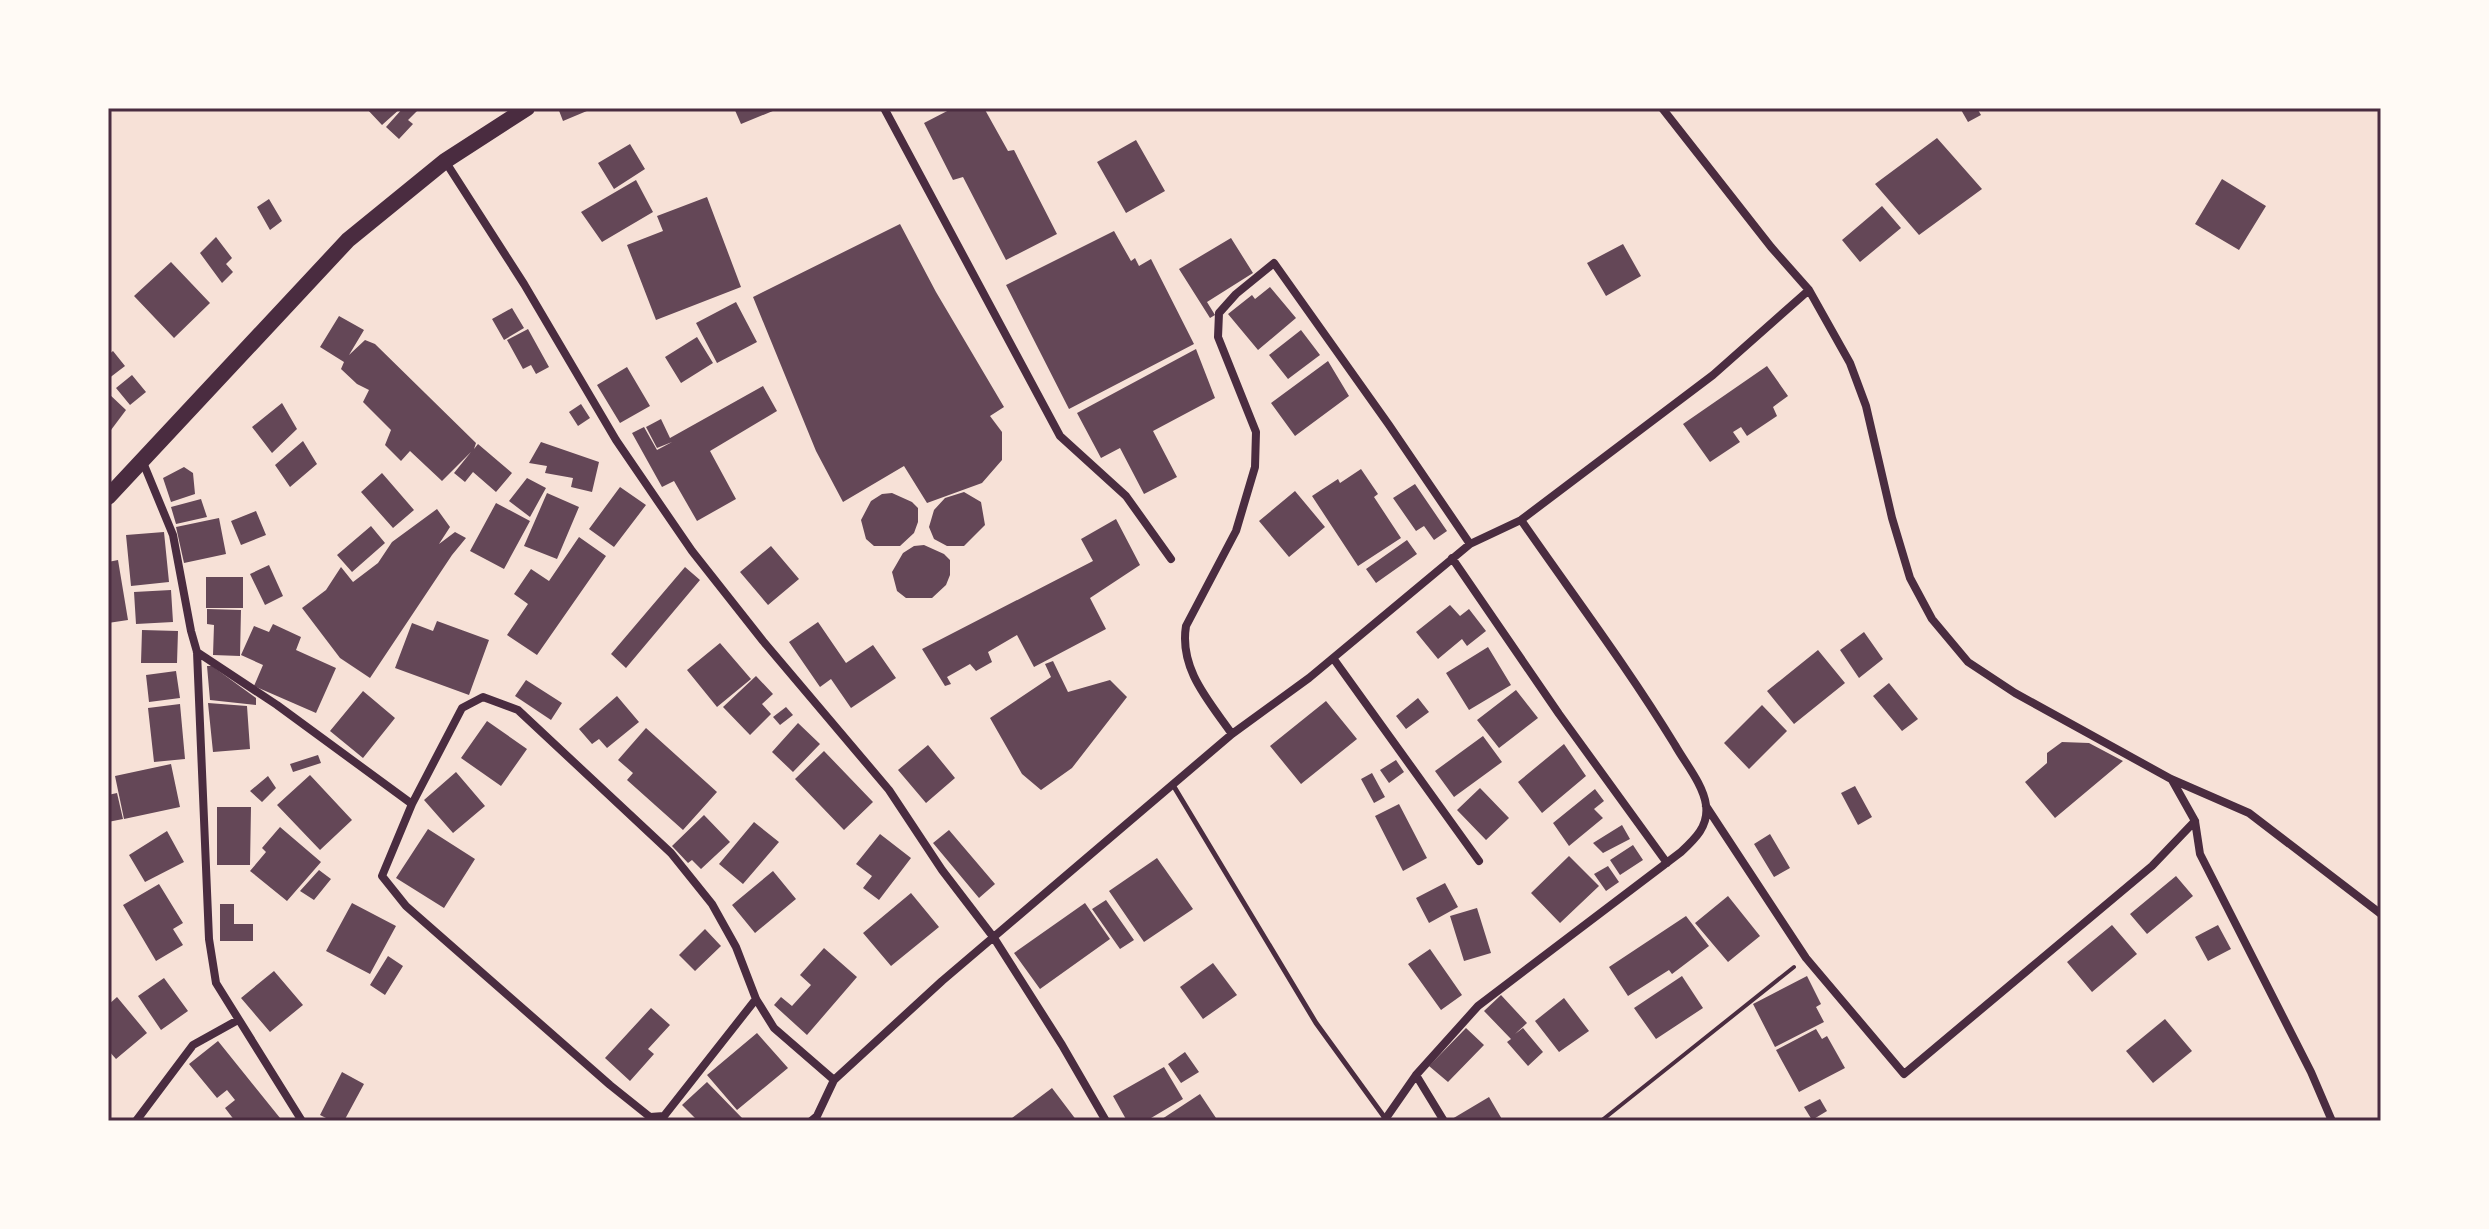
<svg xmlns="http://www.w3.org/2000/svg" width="2489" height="1229" font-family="Montserrat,sans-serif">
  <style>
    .building { fill: #644757 }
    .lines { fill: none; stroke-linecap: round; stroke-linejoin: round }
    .path { stroke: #4a2c40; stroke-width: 4 }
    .service { stroke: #4a2c40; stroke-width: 5 }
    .minor { stroke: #4a2c40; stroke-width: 8 }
    .primary { stroke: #4a2c40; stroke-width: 16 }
    .neatline { fill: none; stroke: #4a2c40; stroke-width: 3 }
  </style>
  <rect width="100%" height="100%" fill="#f7e1d7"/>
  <path class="building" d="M366,108H401L382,125Z
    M403,108L418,110L408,120L413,124L399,139L386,127Z
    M558,108H594L563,121Z
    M734,108H780L741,124Z
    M953,108H984L1008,151L1014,150L1057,234L1006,260L963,177L953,180L924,123Z
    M1960,108H1977L1981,115L1968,122Z
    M1937,138L1982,189L1919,235L1875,184Z
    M1136,140L1165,191L1126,213L1097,162Z
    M630,144L645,169L614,189L598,163Z
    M2222,179L2266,206L2239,250L2195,224Z
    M636,180L653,212L602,242L581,212Z
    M707,197L741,287L656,320L627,245L663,231L657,216Z
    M269,199L282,221L270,230L257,207Z
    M1882,206L1901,228L1860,262L1842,240Z
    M900,224L936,292L1004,407L990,416L1002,432V460L982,483L927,503L904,466L843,502L816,451L753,297Z
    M1114,231L1131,261L1135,258L1139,266L1151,259L1194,344L1069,409L1006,285Z
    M216,237L232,258L226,264L233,272L222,283L200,253Z
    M1231,238L1253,273L1207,302L1215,315L1210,318L1179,269Z
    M1623,244L1641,276L1606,296L1587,263Z
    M171,262L210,303L174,338L134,296Z
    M1270,287L1296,318L1258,350L1228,314L1252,295L1255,299Z
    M736,302L757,342L717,363L696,323Z
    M512,308L524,328L504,340L492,319Z
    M339,316L364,330L349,355L365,340L375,344L476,443L474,449L478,444L512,473L496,492L473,472L465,482L454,473L471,452L442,481L410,451L401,461L385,445L391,430L363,402L369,390L357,384L341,369L344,362L320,347Z
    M528,329L549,367L536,374L531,365L523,369L507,340Z
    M1301,330L1320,355L1288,379L1269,355Z
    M697,337L713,363L681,383L665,357Z
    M1196,349L1215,398L1153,431L1177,477L1144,494L1120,448L1101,458L1077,413Z
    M113,351L125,366L108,379V355Z
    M1328,361L1349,396L1295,436L1271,403Z
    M1767,366L1788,396L1773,407L1777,416L1747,436L1741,427L1733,432L1740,442L1710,462L1683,424Z
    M627,367L650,406L620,423L597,385Z
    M132,375L146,392L130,405L116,388Z
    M763,386L777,411L710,451L736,499L697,521L674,481L662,487L632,433L644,427L657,450L672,442L657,448L646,427L661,419L670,438Z
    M108,393L126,410L108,434Z
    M282,403L297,429L272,453L252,427Z
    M581,404L590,418L578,426L569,412Z
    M303,441L317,464L290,487L275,465Z
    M541,442L599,462L592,492L571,487L573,478L545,473L547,466L529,463Z
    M184,467L193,473L195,494L171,502L163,478Z
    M1361,469L1378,494L1374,497L1401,538L1358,566L1312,496L1338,479L1340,483Z
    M382,473L414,510L393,528L361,492Z
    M527,478L546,488L530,517L509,501Z
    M1415,484L1447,531L1434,540L1424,526L1416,531L1393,498Z
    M620,487L646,505L614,547L589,529Z
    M1295,491L1325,527L1289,557L1259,521Z
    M964,492L981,502L985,525L964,546H947L934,539L929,527L934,510L945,498Z
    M547,493L579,507L557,559L524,546Z
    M892,493L912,502L918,508V522L914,533L900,546H874L866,539L861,520L871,501L882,494Z
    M201,499L207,517L176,524L171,507Z
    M496,503L530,521L504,569L470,551Z
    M437,509L450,527L439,544L455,532L466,538L452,555L370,678L340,658L302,608L326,590L341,567L353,582L378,563L392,542Z
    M256,511L266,535L241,545L231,521Z
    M219,518L226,554L184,563L176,527Z
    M1116,519L1140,565L1090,598L1106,629L1034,667L1017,635L988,652L992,662L976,671L970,664L947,677L951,684L945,686L922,649L1093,561L1081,539Z
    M371,526L385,543L352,572L337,555Z
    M164,532L169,582L131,586L126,535Z
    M579,537L606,556L537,655L507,635L528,604L514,594L531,569L549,581Z
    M1407,540L1417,554L1376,583L1366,569Z
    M924,545L944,554L950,560V575L946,585L932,598H906L897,591L892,572L903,553L914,546Z
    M771,546L799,579L768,605L740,572Z
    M118,560L128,620L108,623V562Z
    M269,565L283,596L265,605L250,574Z
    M685,567L700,580L626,668L611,654Z
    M206,577H243V608H206Z
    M171,590L173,622L136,624L134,592Z
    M1450,605L1460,616L1469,609L1486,631L1467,646L1462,639L1438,659L1416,632Z
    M207,609L241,610L240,656L213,655L214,625L207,624Z
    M437,621L489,640L469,695L395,668L412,623L433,631Z
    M818,622L846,663L873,645L896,678L851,708L831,679L820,687L789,642Z
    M273,624L301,637L296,650L336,668L316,713L254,686L263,665L241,655L254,626L269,632Z
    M142,630L178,631L177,663H141Z
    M1864,632L1883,659L1859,678L1840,650Z
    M720,643L751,679L717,707L687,670Z
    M1488,647L1511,685L1469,710L1446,673Z
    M1818,650L1845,683L1794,724L1767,691Z
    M1053,661L1068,692L1110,680L1127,697L1072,768L1041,790L1022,774L990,718L1051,677L1045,664Z
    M207,666H212L256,698V705L210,700Z
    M176,671L180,698L149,702L146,675Z
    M756,676L773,694L762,704L771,714L750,735L723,707Z
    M526,680L562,703L551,720L515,696Z
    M1889,683L1918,719L1902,731L1873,696Z
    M1516,690L1538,718L1499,748L1477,720Z
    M363,691L395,718L363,758L330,731Z
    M617,696L639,722L607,748L599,739L592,744L579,729Z
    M1418,698L1429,712L1406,729L1396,716Z
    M1326,701L1357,739L1301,784L1270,746Z
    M208,703L247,706L250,749L213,752Z
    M180,704L185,759L154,762L148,708Z
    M1762,705L1787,731L1749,769L1724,743Z
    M786,707L793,715L780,725L773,717Z
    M487,721L527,749L501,786L461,758Z
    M798,723L820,744L793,772L772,752Z
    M646,728L717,792L683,830L627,780L633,773L618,760Z
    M1483,736L1502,762L1454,797L1435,771Z
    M2062,742L2089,743L2123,761L2055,818L2025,782L2047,763V753Z
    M1564,744L1586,776L1542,813L1518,782Z
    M928,745L955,778L926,803L898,770Z
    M824,751L873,802L844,830L795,779Z
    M318,755L321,763L293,772L290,764Z
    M1396,760L1404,772L1389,783L1380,770Z
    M171,764L180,807L124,819L115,776Z
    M456,772L485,806L453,833L424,800Z
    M1372,773L1385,797L1374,803L1361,779Z
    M310,775L352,820L320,850L277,805Z
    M268,776L276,788L262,802L250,791Z
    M1855,786L1872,817L1858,825L1841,793Z
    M1480,788L1509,818L1486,840L1457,810Z
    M1595,789L1604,801L1594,809L1603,818L1569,846L1553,823Z
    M117,793L123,819L108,822V795Z
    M1399,804L1427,858L1403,871L1375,816Z
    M217,807H251L250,865H217Z
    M704,815L730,842L701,869L692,860L688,863L672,846Z
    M754,822L779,842L743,884L719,864Z
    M1622,825L1630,839L1603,853L1593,843Z
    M280,827L321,862L287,901L250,871L266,852L262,848Z
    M428,829L475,859L444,908L396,878Z
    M949,830L995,884L979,898L933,843Z
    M167,831L184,862L145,882L129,855Z
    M880,834L911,858L879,900L863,888L872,876L856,864Z
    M1770,834L1790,868L1774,877L1754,844Z
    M1633,845L1643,860L1620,875L1610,860Z
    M1569,856L1599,886L1560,923L1531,893Z
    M1157,858L1193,909L1144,942L1109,891Z
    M1608,866L1619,882L1606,891L1594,874Z
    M319,870L331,879L314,900L300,891Z
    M773,871L796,899L755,933L732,905Z
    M2176,876L2193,896L2147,934L2130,914Z
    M1445,883L1458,907L1429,923L1416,898Z
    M159,884L183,923L173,929L183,945L156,961L123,905Z
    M911,893L939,927L891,966L863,933Z
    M1728,896L1760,936L1728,962L1695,923Z
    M1106,900L1134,940L1120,949L1092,909Z
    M352,903L396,926L370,974L326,951Z
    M1085,903L1110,939L1040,989L1014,953Z
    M220,904H234V924H253V941H220Z
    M1477,908L1491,953L1464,961L1450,916Z
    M1686,916L1709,946L1672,974L1669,970L1628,996L1609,967Z
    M2112,925L2137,954L2092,992L2067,962Z
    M2218,925L2231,949L2208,961L2195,937Z
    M705,929L721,946L695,971L679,955Z
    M824,948L857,977L807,1035L774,1005L781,997L792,1006L811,985L800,975Z
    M1430,949L1462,995L1441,1010L1408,964Z
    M388,956L403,966L385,995L370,985Z
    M1213,963L1237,995L1203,1019L1180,987Z
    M274,971L303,1005L270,1032L241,998Z
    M1682,976L1703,1008L1656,1039L1634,1008Z
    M1807,976L1821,1004L1816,1007L1824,1022L1775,1047L1753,1004Z
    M164,978L188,1011L161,1030L138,996Z
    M1501,995L1527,1023L1515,1034L1523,1028L1543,1052L1528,1066L1507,1042L1511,1039L1484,1011Z
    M117,997L147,1033L116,1059L108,1050V1005Z
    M1564,998L1589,1031L1559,1052L1535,1021Z
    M651,1008L670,1025L648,1049L654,1054L630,1081L605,1058Z
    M2165,1019L2192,1051L2153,1083L2126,1051Z
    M1466,1028L1484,1045L1448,1082L1429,1066Z
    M1816,1029L1822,1039L1827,1036L1845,1068L1799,1092L1776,1050Z
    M757,1033L788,1068L737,1110L707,1075Z
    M218,1041L280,1118L276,1121H235L225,1108L235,1100L227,1090L217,1098L189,1064Z
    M1185,1052L1199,1072L1181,1083L1168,1064Z
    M1164,1067L1183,1099L1146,1121H1127L1113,1096Z
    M342,1072L364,1084L344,1121H332L320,1115Z
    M707,1082L743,1119L740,1121H698L682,1105Z
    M1052,1088L1077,1121H1008Z
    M1200,1094L1218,1121H1164L1162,1119Z
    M1489,1097L1503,1121H1453L1452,1119Z
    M1820,1099L1827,1111L1812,1120L1804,1107Z"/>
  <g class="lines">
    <path class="path" d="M1601,1121L1794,967"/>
    <path class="service" d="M1173,785L1316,1023L1385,1118"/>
    <path class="minor" d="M884,108L1060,436L1126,496L1171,559
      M1662,108L1771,247L1809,290L1850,363L1866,406L1892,518L1910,578L1932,619L1968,662L2015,693L2171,779L2249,813L2381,914
      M445,161L524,284L616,440L657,500L692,551L763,641L889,790L942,870L994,938L1062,1045L1106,1121
      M142,460L173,535L191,631L197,652L209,939L216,983L302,1121
      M1452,558L1559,714L1667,863
      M197,652L277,705L412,804
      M1333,658L1479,861
      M1232,734C1209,701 1179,669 1186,626L1236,531L1255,467L1256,432L1218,337L1219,313L1236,294L1274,263L1389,425L1470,544
      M2172,780L2195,821L2200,854L2311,1072L2332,1121
      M1706,806L1806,958L1904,1074L2152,866L2195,821
      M756,999L664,1116L650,1117L610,1085L406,906L382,876L412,804L462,708L483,697L518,710L671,853L712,904L736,947L756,999L774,1028L834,1080
      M1416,1075L1444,1121
      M136,1121L193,1045L238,1020
      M811,1121L817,1116L834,1080L942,981L1232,734L1309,678L1470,544L1521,520L1713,375L1809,290
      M1384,1121L1416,1075L1478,1006L1681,852C1695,839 1709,826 1706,805C1703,784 1685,763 1675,745C1628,668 1573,595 1521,520"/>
    <path class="primary" d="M108,497L348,240L445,161L527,108"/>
  </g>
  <rect width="2489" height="1229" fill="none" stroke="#fffaf5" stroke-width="220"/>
  <rect x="110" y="110" width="2269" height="1009" class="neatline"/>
</svg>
